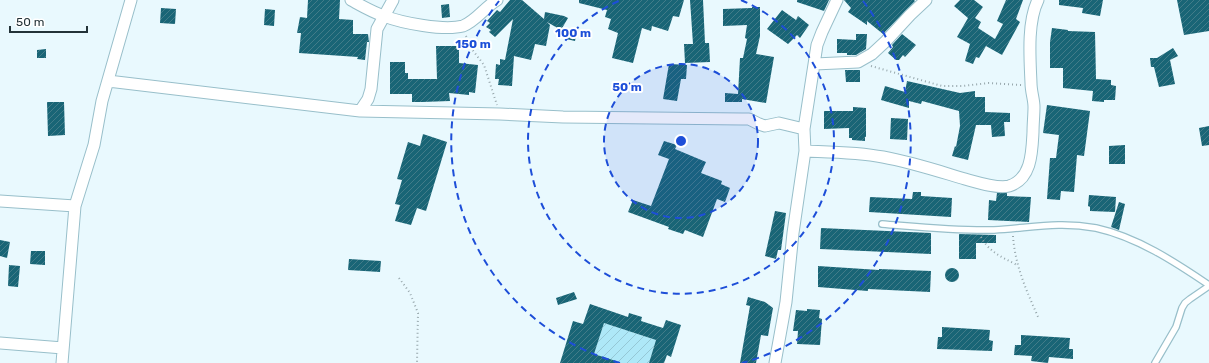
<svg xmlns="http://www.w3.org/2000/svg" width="1209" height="363" font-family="Rubik,sans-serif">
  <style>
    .garden { fill: url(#garden-furrows) }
    .building { fill: url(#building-hatch) }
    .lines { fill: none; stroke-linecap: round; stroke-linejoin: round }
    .lane-casing { stroke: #98bfca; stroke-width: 8 }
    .street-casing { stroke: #98bfca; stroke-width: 13 }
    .path { stroke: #97a7ac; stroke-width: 2; stroke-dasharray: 1 3; stroke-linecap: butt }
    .lane { stroke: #fff; stroke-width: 5.5 }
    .street { stroke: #fff; stroke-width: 11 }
    .ring { fill: none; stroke: #1d4ed8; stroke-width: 2; stroke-dasharray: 7 5 }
    .centre { fill: #1d4ed8; stroke: #fff; stroke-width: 2 }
    .ring-label { font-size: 12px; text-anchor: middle; font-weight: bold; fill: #1d4ed8; stroke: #fff; stroke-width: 4; stroke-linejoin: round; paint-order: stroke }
  </style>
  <defs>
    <pattern id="garden-furrows" width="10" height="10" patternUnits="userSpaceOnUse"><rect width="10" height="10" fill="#aee8f8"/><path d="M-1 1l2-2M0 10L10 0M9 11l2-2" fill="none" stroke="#95c7d5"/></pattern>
    <pattern id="building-hatch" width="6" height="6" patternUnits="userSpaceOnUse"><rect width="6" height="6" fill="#196576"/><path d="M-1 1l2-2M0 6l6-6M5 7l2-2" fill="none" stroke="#427c89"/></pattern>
  </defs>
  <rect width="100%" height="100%" fill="#e9f9fe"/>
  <path class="garden" d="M604,323L656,340L649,363H621L594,354Z"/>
  <path class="building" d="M308,0H340L339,19L353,20V34H368L369,42H367L365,60L357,59L358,57L299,53L301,33H297L300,17L307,18Z
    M510,0H522L544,19L545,12L564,16L568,18L561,30L547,22L550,25L546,46L535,44L531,60L514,56L512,86L498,85L499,79H495L496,64L500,65V59L505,60L513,19L495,37L489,32L491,30L486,27L490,23L487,21L497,10L500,12Z
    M579,0H684L679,17L673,16L668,31L652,26L651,31L642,28L633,63L612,58L618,33L608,29L611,19L605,17L607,10L579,3Z
    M690,0H703L705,43H709L710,62L685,63L684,44H693Z
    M797,0H829L824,11L797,2Z
    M844,0H914L915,1L883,34L867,21V25L848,12L851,8Z
    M960,0H974L983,7L975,18L981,22L978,28L995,39L1003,24L997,21L1006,0H1023L1016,19L1020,22L1002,55L986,46L979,58L976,57L973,64L965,61L970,44L957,37L968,18L954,6Z
    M1059,0H1103L1100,16L1082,13L1083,8L1059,5Z
    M1177,0H1209V31L1184,35Z
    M449,4L450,17L442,18L441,5Z
    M752,7H760V36L756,54L774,57L766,103L742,99V102H725V93L738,94L740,58H743L747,39L745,38L747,25L723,26V9L752,8Z
    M161,8L176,9L175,24L160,23Z
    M265,9L275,10L274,26L264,25Z
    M782,10L796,20L798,16L809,25L800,38L797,35L788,44L767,29Z
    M1052,28L1068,30V31L1095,32L1096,79L1111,80V85L1116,86L1115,100H1104V102L1092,101L1093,91L1063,88V68H1050V42Z
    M568,29L577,31L575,41L566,39Z
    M856,34H867L866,49L856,55H847V53H837V39L856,40Z
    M902,34L916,45L905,57L903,55L899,60H896L888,53L893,47L892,45Z
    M436,46H459V63L478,65L475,93L469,92V95L449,93L450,101L422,102H412V94H390V62H405V73H408V79H437Z
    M1173,48L1178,56L1170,60L1175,84L1159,87L1154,67H1151L1150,58H1157Z
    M46,49V58H37V50Z
    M669,64L687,65L686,79H681L677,101L663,99Z
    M845,70H860V82H846Z
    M907,81L960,93L975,91V97H985V112L1010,113V122H1004L1005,136L992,137L991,125H976L968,160L952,156L955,146L956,147L960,126L959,111L922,101L921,104L909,101V108L881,100L885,86L905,92Z
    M47,102H64L65,135L48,136Z
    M1047,105L1090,111L1084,156L1077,155L1074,192L1061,191L1060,200L1047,199L1050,158H1056L1059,135L1043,133Z
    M853,107L866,108V137H865V141L852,140V138H849V128L824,129V111H853Z
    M891,118L908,119L907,140L890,139Z
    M1209,126V145L1202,146L1199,128Z
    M423,134L447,142L426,211L417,208L411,225L395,221L400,205L395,204L402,180L397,179L408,142L420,146Z
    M664,141L677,145L675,149L706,162L701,173L722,181L721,184L730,188L725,202L717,199L703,237L685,230L683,234L668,229L669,227L628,212L633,200L651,206L669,159L658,155Z
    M1125,145V164H1109V146Z
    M913,192H921V196L952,198L951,217L869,212L870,197L912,199Z
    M997,193H1007V196L1031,197L1029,222L988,220L989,200L996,201Z
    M1089,195L1116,197L1115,212L1090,211V207L1088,206Z
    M1119,202L1125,204L1119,230L1111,227Z
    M775,211L786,213L781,250H778L776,259L765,256Z
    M821,228L931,233V254L820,249Z
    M959,234L996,235V243H976V259H959Z
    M0,240L10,242L7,258L0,256Z
    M31,251H45V265L30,264Z
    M349,259L381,261L380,272L348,270Z
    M9,265L20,266L18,287L8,286Z
    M818,266L879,270V269L931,271L930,292L868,289V291L818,287Z
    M945 275a7 7 0 1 1 14 0a7 7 0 1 1-14 0Z
    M574,292L577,299L558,305L556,298Z
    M748,297L765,302L773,308L768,336L761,335L756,363H740L750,306L746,305Z
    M590,304L628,317L629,313L642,317L641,321L663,328L666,320L681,325L671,357L667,355L664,363H649L656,340L604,323L594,354L616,361V363H560L573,321L583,324Z
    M807,309L820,310L819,318L822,319L820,345L797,344L798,331H793L796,310L807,311Z
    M942,327L990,330L989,340L993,341L992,351L937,349L938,337H942Z
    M1021,335L1070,338L1069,349H1073V359L1049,357L1048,363L1031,361L1032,356L1014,355L1015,345H1021Z"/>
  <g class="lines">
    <g class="lane-casing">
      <path id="lane" d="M882,224C919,227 956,231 994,230C1031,228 1058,221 1096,228C1137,237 1175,262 1209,285
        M1155,363L1176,327L1182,308L1185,303L1190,299L1209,286"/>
    </g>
    <g class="street-casing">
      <path id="street" d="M351,0C362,6 372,12 384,16C402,23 444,31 463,26C476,21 485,7 497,0
        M815,64L858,62L872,54L886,41L910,15L926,0
        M108,81L360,111L500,114L563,117L742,119H749L759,124L765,126L779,123L804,129
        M360,111L368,99L371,89L377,29L393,0
        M805,151C831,152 857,152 883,157C911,162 938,171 965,179C976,182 998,189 1009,186C1032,179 1032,151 1033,132C1033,124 1034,115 1034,107C1034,99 1031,92 1031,83C1030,59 1027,22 1038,0
        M0,201L75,206
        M0,343L63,348
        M62,363L75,206L94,145L102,101L131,0
        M775,363L786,302L793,233L805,151L804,129L817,45L822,32L837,0"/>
    </g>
    <path class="path" d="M466,36L471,48L484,65L497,105
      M871,66L942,86H962L989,83L1022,85
      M1013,236C1015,266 1027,292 1039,319
      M981,237C990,253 1002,257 1017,265
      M399,278L410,293L418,313L417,363"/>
    <use href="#lane" class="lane"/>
    <use href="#street" class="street"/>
  </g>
  <circle cx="681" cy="141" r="77" fill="#1d4ed8" fill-opacity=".12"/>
  <g class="ring">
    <circle cx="681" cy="141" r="77"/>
    <path d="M741 0A153 153 0 1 1 621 0"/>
    <path d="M620 363A230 230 0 0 1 499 1M863 1A230 230 0 0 1 742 363"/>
  </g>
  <circle cx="681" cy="141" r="6" class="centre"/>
  <g class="ring-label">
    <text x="573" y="37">100 m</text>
    <text x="473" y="48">150 m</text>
    <text x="627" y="91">50 m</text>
  </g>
  <path d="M10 26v6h77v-6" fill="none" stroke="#233338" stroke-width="2"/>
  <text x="16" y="26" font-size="12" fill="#233338" stroke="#ffffff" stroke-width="3" paint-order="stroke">50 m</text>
</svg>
